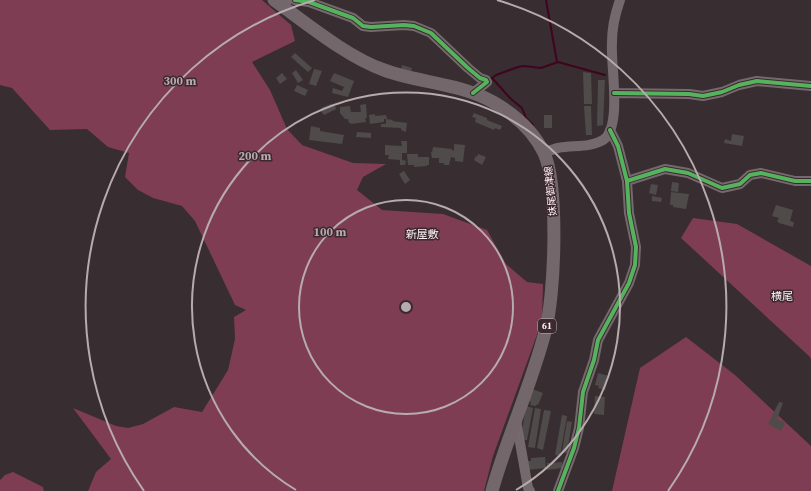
<svg xmlns="http://www.w3.org/2000/svg" width="811" height="491" font-family="'Source Serif 4','Noto Sans JP',serif">
  <style>
    .forest { fill: #7e3d53 }
    .lines { fill: none; stroke-linecap: round; stroke-linejoin: round }
    .stream { stroke: #41041f; stroke-width: 2 }
    .building { fill: #4f4b4a }
    .minor { stroke: #746a6d; stroke-width: 10 }
    .major { stroke: #74676c; stroke-width: 13 }
    .cycleway-casing { stroke: #3c292f; stroke-width: 6 }
    .cycleway { stroke: #56b35d; stroke-width: 4 }
    .ring { fill: none; stroke: #b7abae; stroke-width: 2 }
    .labels { text-anchor: middle; stroke-width: 3; stroke-linejoin: round; paint-order: stroke }
    .shield { fill: #3c292f; stroke: #c2b4b8; stroke-width: 1 }
    .shield-label { font-size: 9px; font-weight: bold; fill: #fceff2 }
    .street-label { font-size: 10px; fill: #fceff2; stroke: #3c292f }
    .neighbourhood-label { font-size: 11px; fill: #fceff2; stroke: #3c292f }
    .centre { fill: #b7abae; stroke: #3c292f; stroke-width: 2 }
    .ring-label { font-size: 12px; text-anchor: middle; font-weight: bold; fill: #b7abae; stroke: #3c292f; stroke-width: 3; stroke-linejoin: round; paint-order: stroke }
  </style>
  <rect width="100%" height="100%" fill="#382d30"/>
  <path class="forest" d="M0,0H262L291,25L295,41L252,62L270,90L287,129L302,145L353,163L386,164L363,177L357,190L382,210L443,214L487,230L506,264L527,282L543,284L542,321L493,456L484,491H88L96,472L111,459L73,408L116,426L128,428L143,424L174,407L202,412L228,370L235,339L234,317L246,310L235,305L195,221L182,206L153,198L138,190L125,177L129,153L108,147L87,129L50,130L12,88L0,85Z
    M693,218L737,224L811,266V360L810,357L681,238Z
    M686,337L735,375L811,446V491H612L640,368Z
    M13,472L43,487L44,491H0V480L5,475Z"/>
  <g class="lines">
    <path class="stream" d="M546,0L557,62
      M489,78L493,79L511,99L522,108L526,118L533,125
      M492,78L496,75L518,67L524,66L541,68L558,62L605,75"/>
  </g>
  <path class="building" d="M295,53L312,68L308,72L291,57Z
    M402,65L412,68L411,72L401,69Z
    M314,69L322,71L316,86L309,84Z
    M296,70L303,80L298,83L292,73Z
    M583,72L591,73L592,104H584Z
    M282,73L287,79L280,84L276,78Z
    M334,73L354,81L348,97L332,93L333,88L342,91L344,87L330,81Z
    M598,80H605L603,125L597,126Z
    M297,85L308,90L305,96L294,91Z
    M331,104L335,106L336,109L324,115L320,110H322L321,108Z
    M366,104L367,118H365L366,122L351,124V123H349L348,119H345L340,113V107L350,106L351,112H361L360,105Z
    M584,106H591L592,135H586Z
    M474,113L487,118V120L502,126L500,130L495,128L494,130L475,122L476,118L472,117Z
    M375,114V116L386,115L387,119H384V122L370,124L369,115Z
    M544,115H552V128H544Z
    M386,119L393,120L392,121L407,123L406,132L401,130V128L381,127V124H386Z
    M311,126L320,128V131L344,135L342,144L309,140Z
    M357,132L371,133V138L356,137Z
    M732,134L744,136L742,146L724,143L725,139L731,141Z
    M401,141H407V153H402V160L406,161L405,165H400V160L388,159L389,155H385V145L402,146Z
    M454,144L465,145L463,162L455,161V158L451,157L449,165H444V163H439V158H432L431,152H432L433,147L452,149V150L454,151Z
    M407,154H418V157H429V165H427V166L414,167V165H408Z
    M478,154L486,157L482,165L474,160L476,156L477,157Z
    M404,171L410,180L405,184L399,174Z
    M672,182L679,183L678,192L671,191Z
    M651,184L658,185L656,195L649,193Z
    M671,192L689,194L686,209L673,207V205H670Z
    M652,196L662,198L661,202L652,201Z
    M776,205L793,210L790,221L794,222L793,227L779,223L777,221L779,218L772,216Z
    M598,373L609,376L605,390L598,388L599,386L595,385Z
    M532,389L543,393L538,405L537,404L536,406L530,405L531,402L527,401Z
    M595,396L605,397L604,415L594,414Z
    M779,402L783,403L777,419L785,423L781,431L768,424Z
    M526,406L533,408L527,440H522V431Z
    M535,408L541,409L535,448L528,447Z
    M544,410L551,411L543,450L537,448Z
    M562,415L567,416L560,456L555,455Z
    M567,421L572,422L567,453L562,452Z
    M545,457L546,468L527,470L526,461H531V458Z
    M562,462L563,468L547,470V463Z"/>
  <g class="lines">
    <path class="minor" d="M287,0H288
      M295,0L309,2L353,18L363,26L371,27L404,25L414,26L431,33L468,68L480,78L486,80L487,82L473,93
      M614,93L689,94L703,96L722,92L739,85L757,81L811,86
      M544,153C549,151 553,149 558,148C573,145 590,148 603,140C623,127 610,63 612,42C612,27 615,14 620,0
      M627,181L665,169L688,173L722,188L740,184L750,175L761,173L795,181H811
      M516,420L528,488L530,491
      M558,491L574,448L579,428L583,392L594,360L598,340L629,283L635,265L636,247L629,213L627,181L618,146L610,130"/>
    <path class="major" d="M274,0C306,23 347,57 384,70C419,83 459,83 493,102C514,114 533,130 544,153C559,186 555,297 545,332C531,386 507,437 492,491"/>
    <g class="cycleway-casing">
      <path id="cycleway" d="M295,0L309,2L353,18L363,26L371,27L404,25L414,26L431,33L468,68L480,78L486,80L487,82L473,93
        M614,93L689,94L703,96L722,92L739,85L757,81L811,86
        M627,181L665,169L688,173L722,188L740,184L750,175L761,173L795,181H811
        M558,491L574,448L579,428L583,392L594,360L598,340L629,283L635,265L636,247L629,213L627,181L618,146L610,130"/>
    </g>
    <use href="#cycleway" class="cycleway"/>
  </g>
  <g class="ring">
    <circle cx="406" cy="307" r="107"/>
    <path d="M296 490A214 214 0 1 1 516 490"/>
    <path d="M144 491A320 320 0 0 1 315 0M497 0A320 320 0 0 1 668 491"/>
  </g>
  <g class="labels">
    <rect class="shield" x="538" y="319" width="18" height="14" rx="3"/>
    <g class="shield-label">
      <text x="547" y="329">61</text>
    </g>
    <g class="street-label">
      <text transform="translate(550 191) rotate(-96)" y="4">妹尾御津線</text>
    </g>
    <g class="neighbourhood-label">
      <text x="422" y="238">新屋敷</text>
      <text x="782" y="300">横尾</text>
    </g>
  </g>
  <circle cx="406" cy="307" r="6" class="centre"/>
  <g class="ring-label">
    <text x="180" y="85">300 m</text>
    <text x="255" y="160">200 m</text>
    <text x="330" y="236">100 m</text>
  </g>
</svg>
